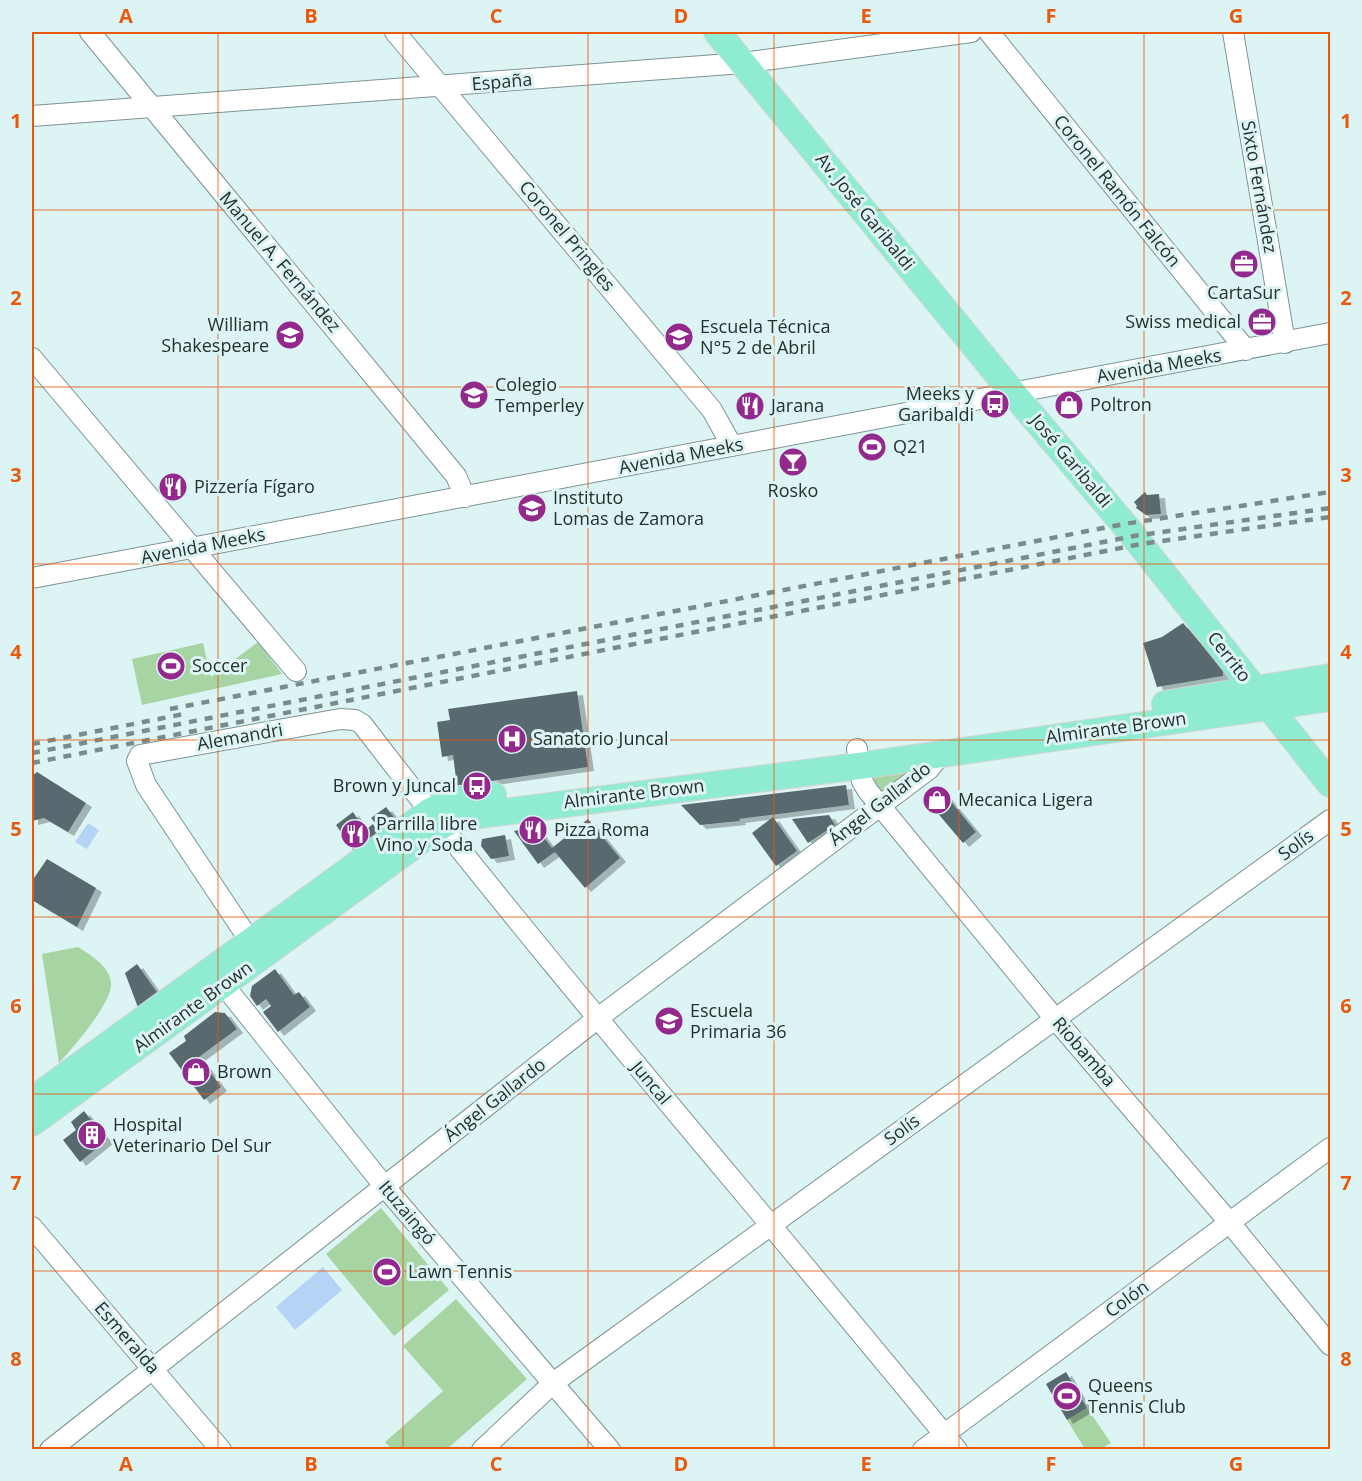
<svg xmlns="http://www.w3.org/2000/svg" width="1362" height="1481" font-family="'Open Sans',sans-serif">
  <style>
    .green { fill: #a6d4a3 }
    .water { fill: #b4d3f5 }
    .building { fill: #586970; filter: url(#shadow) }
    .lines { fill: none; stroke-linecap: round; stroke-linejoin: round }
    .minor-casing { stroke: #7e9393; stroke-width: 22 }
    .major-casing { stroke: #d4d5d5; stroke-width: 28 }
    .minor { stroke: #fff; stroke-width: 20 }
    .major { stroke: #8febd1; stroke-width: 26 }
    .rail { stroke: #7b8b8b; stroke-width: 4.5; stroke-dasharray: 8 8; stroke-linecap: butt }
    .grid { fill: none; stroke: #e8590c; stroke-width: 1.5; stroke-opacity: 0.55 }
    .labels { text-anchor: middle; stroke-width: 6; stroke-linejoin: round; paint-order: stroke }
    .street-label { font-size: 18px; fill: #262f2f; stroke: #ddf4f4 }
    .poi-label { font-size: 18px; fill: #262f2f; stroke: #ddf4f4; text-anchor: start }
    .neatline { fill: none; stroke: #e8590c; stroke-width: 2 }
    .grid-label { font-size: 20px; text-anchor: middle; font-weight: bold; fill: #e8590c }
  </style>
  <defs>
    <filter id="shadow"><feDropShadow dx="6" dy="4" stdDeviation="0" flood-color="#0004"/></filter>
  </defs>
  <rect width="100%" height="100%" fill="#ddf4f4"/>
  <path class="green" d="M258,642L282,674L142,705L132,659L203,643L211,677Z
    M910,768L907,774L884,792L876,787L869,775Z
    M78,947C91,955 112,968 111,985C111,1004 72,1049 59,1063L42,954Z
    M381,1208L449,1290L394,1336L326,1254Z
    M456,1299L527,1379L447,1449H392L385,1442L443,1391L403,1346Z
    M1087,1408L1111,1443L1101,1449H1085L1067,1420Z"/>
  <path class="water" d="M88,823L99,830L87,849L75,842Z
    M323,1267L342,1290L295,1330L276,1307Z"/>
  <path class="building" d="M1145,492L1147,495L1159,494L1161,514L1146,515L1136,508L1137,506L1134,502Z
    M1183,623L1223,669V676L1157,687L1143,643L1162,637Z
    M577,691L588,767L457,786L453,755L442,757L437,722L450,720L448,709Z
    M37,772L86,803L68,832L44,818L32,821V776Z
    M846,785L849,805L739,819L740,821L700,825L681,805Z
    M943,792L976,832L963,843L929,803Z
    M386,807L397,821L383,832L371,818Z
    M353,812L365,830L373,824L379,833L354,851L336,825Z
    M829,815L835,825L808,843L792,819Z
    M773,817L797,851L776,866L752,833Z
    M588,819L620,858L585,888L555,852L538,864L514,831L536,827L552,848Z
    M505,835L509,856L491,859L481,846L482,839Z
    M47,859L96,888L77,927L32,900V881Z
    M137,964L159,995L139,1010L125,973Z
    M275,969L294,995L299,992L310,1007L278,1032L263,1012L271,1006L266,999L257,1006L250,996L252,986Z
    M215,1012L225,1013L237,1029L199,1057L221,1087L204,1100L169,1053L186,1041L184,1036Z
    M84,1111L107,1140L80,1162L63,1140L76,1130L71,1122Z
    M1066,1372L1087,1408L1067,1420L1046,1384Z"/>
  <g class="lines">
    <g class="minor-casing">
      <path id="minor" d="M90,32L456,476L465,497
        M395,32L712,410L732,446
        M989,32L1246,350
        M1233,32L1285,343
        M32,116L743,63L971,32
        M32,358L296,671
        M32,578L1330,333
        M857,749L862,781L868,791L1056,1020L1230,1223L1330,1345
        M250,941L146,785L137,761L140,755L340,719L355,720L362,724C552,972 759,1207 957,1450
        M215,974L385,1187L610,1450
        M32,1227L221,1450
        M50,1450L598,1018L929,769L942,753
        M482,1450L553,1383L1330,820
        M923,1450L1330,1148"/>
    </g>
    <g class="major-casing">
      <path id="major" d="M717,32L1013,393L1128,529L1330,784
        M1165,704L1330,677
        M32,1100L429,812L453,800L493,795
        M32,1123L441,826L456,818L859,766L1330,698"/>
    </g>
    <use href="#minor" class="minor"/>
    <use href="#major" class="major"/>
    <path class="rail" d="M170,709L1124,524L1330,492
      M32,744L184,714
      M32,753L1134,536L1330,508
      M32,763L1141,544L1330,517"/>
  </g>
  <path class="grid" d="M218,32V1450M403,32V1450M588,32V1450M774,32V1450M959,32V1450M1144,32V1450M32,210H1330M32,387H1330M32,564H1330M32,740H1330M32,917H1330M32,1094H1330M32,1271H1330"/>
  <defs>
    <g id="office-disc" transform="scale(1.5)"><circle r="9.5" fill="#93298c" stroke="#ddf4f4"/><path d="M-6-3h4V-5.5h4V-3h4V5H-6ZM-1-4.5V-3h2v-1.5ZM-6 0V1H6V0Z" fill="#fff"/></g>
    <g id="school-disc" transform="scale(1.5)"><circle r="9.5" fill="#93298c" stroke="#ddf4f4"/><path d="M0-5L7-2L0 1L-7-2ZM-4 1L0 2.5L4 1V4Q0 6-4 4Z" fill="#fff"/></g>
    <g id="bus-disc" transform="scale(1.5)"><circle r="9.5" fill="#93298c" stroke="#ddf4f4"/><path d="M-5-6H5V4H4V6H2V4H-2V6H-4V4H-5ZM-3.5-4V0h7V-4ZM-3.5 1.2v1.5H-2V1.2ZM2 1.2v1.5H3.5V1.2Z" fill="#fff"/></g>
    <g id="shop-disc" transform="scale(1.5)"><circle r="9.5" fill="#93298c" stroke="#ddf4f4"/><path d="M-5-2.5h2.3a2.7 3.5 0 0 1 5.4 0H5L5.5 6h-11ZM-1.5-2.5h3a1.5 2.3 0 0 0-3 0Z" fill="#fff"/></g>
    <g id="restaurant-disc" transform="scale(1.5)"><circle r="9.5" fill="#93298c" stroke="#ddf4f4"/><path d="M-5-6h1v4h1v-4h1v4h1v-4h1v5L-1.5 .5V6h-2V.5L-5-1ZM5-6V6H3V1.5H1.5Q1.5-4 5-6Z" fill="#fff"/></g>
    <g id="stadium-disc" transform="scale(1.5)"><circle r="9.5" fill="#93298c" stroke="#ddf4f4"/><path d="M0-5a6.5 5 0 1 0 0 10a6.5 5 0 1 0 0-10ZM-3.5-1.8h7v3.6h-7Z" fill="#fff"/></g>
    <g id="bar-disc" transform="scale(1.5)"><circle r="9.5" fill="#93298c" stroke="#ddf4f4"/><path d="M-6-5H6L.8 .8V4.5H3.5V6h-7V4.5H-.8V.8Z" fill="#fff"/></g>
    <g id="hospital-disc" transform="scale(1.5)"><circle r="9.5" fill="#93298c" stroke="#ddf4f4"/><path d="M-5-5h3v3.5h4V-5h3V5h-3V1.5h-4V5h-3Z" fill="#fff"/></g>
    <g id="building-disc" transform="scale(1.5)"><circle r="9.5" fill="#93298c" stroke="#ddf4f4"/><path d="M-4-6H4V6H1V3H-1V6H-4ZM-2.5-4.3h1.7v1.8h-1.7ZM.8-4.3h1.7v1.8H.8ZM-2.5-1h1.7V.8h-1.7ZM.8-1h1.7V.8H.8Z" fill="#fff"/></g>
  </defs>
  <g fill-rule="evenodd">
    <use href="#office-disc" x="1244" y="264"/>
    <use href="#office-disc" x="1262" y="322"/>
    <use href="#school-disc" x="290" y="335"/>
    <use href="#school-disc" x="679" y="337"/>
    <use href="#school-disc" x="474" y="395"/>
    <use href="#bus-disc" x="995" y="404"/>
    <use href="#shop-disc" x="1069" y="405"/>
    <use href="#restaurant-disc" x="750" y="406"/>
    <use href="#stadium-disc" x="872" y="447"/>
    <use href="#bar-disc" x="793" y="462"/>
    <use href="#restaurant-disc" x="173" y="487"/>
    <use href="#school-disc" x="532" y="508"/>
    <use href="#stadium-disc" x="171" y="666"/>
    <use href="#hospital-disc" x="512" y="739"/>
    <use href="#bus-disc" x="477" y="786"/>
    <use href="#shop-disc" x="937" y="800"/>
    <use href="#restaurant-disc" x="533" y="830"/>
    <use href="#restaurant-disc" x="355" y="834"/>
    <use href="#school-disc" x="669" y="1021"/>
    <use href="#shop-disc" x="196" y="1072"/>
    <use href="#building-disc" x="92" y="1135"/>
    <use href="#stadium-disc" x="387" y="1272"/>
    <use href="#stadium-disc" x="1067" y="1396"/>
  </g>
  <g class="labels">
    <g class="street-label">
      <text transform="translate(502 82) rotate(-5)" y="6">España</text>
      <text transform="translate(1259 187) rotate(80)" y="6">Sixto Fernández</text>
      <text transform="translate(1117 191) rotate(51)" y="6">Coronel Ramón Falcón</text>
      <text transform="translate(865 212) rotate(51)" y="6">Av. José Garibaldi</text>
      <text transform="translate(567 236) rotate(50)" y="6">Coronel Pringles</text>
      <text transform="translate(280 262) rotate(50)" y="6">Manuel A. Fernández</text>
      <text transform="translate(1159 366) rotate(-10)" y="6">Avenida Meeks</text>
      <text transform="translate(681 456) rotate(-11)" y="6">Avenida Meeks</text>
      <text transform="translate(1071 461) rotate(50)" y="6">José Garibaldi</text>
      <text transform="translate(203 546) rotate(-11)" y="6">Avenida Meeks</text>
      <text transform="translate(1229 657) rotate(52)" y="6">Cerrito</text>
      <text transform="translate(1116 728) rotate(-8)" y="6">Almirante Brown</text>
      <text transform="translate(240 737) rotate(-10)" y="6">Alemandri</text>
      <text transform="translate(634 794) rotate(-7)" y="6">Almirante Brown</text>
      <text transform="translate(880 804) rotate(-38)" y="6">Ángel Gallardo</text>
      <text transform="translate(1296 845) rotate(-36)" y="6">Solís</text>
      <text transform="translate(193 1007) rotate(-36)" y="6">Almirante Brown</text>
      <text transform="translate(1084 1052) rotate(49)" y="6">Riobamba</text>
      <text transform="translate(651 1083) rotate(50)" y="6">Juncal</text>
      <text transform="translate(495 1100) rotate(-38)" y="6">Ángel Gallardo</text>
      <text transform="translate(902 1130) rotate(-36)" y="6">Solís</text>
      <text transform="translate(407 1213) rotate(50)" y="6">Ituzaingó</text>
      <text transform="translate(1127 1299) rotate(-36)" y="6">Colón</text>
      <text transform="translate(127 1338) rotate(49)" y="6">Esmeralda</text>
    </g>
    <g class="poi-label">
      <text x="1244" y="299" text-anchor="middle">CartaSur</text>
      <text x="1241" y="328" text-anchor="end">Swiss medical</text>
      <text x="269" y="331" text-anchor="end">William<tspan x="269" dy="21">Shakespeare</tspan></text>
      <text x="700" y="333">Escuela Técnica<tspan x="700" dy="21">N°5 2 de Abril</tspan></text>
      <text x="495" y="391">Colegio<tspan x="495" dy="21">Temperley</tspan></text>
      <text x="974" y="400" text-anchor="end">Meeks y<tspan x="974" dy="21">Garibaldi</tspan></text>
      <text x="1090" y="411">Poltron</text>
      <text x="771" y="412">Jarana</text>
      <text x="893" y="453">Q21</text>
      <text x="194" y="493">Pizzería Fígaro</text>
      <text x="793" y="497" text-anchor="middle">Rosko</text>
      <text x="553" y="504">Instituto<tspan x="553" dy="21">Lomas de Zamora</tspan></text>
      <text x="192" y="672">Soccer</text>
      <text x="533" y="745">Sanatorio Juncal</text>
      <text x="456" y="792" text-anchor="end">Brown y Juncal</text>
      <text x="958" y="806">Mecanica Ligera</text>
      <text x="376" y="830">Parrilla libre<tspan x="376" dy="21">Vino y Soda</tspan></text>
      <text x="554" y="836">Pizza Roma</text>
      <text x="690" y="1017">Escuela<tspan x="690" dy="21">Primaria 36</tspan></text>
      <text x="217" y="1078">Brown</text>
      <text x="113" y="1131">Hospital<tspan x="113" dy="21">Veterinario Del Sur</tspan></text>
      <text x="408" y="1278">Lawn Tennis</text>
      <text x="1088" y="1392">Queens<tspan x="1088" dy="21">Tennis Club</tspan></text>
    </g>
  </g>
  <rect width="1362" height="1481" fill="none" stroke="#ddf4f4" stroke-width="66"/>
  <rect x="33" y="33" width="1296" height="1415" class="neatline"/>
  <g class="grid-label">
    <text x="126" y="23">A</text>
    <text x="311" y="23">B</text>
    <text x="496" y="23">C</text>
    <text x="681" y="23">D</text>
    <text x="866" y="23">E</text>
    <text x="1051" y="23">F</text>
    <text x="1236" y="23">G</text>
    <text x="16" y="128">1</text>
    <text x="1346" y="128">1</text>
    <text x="16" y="305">2</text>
    <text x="1346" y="305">2</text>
    <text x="16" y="482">3</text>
    <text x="1346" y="482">3</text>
    <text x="16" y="659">4</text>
    <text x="1346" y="659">4</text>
    <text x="16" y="836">5</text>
    <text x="1346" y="836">5</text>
    <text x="16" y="1013">6</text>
    <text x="1346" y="1013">6</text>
    <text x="16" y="1190">7</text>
    <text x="1346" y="1190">7</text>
    <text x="16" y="1366">8</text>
    <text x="1346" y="1366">8</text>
    <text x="126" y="1471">A</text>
    <text x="311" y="1471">B</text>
    <text x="496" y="1471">C</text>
    <text x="681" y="1471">D</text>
    <text x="866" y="1471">E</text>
    <text x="1051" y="1471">F</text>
    <text x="1236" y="1471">G</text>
  </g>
</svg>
